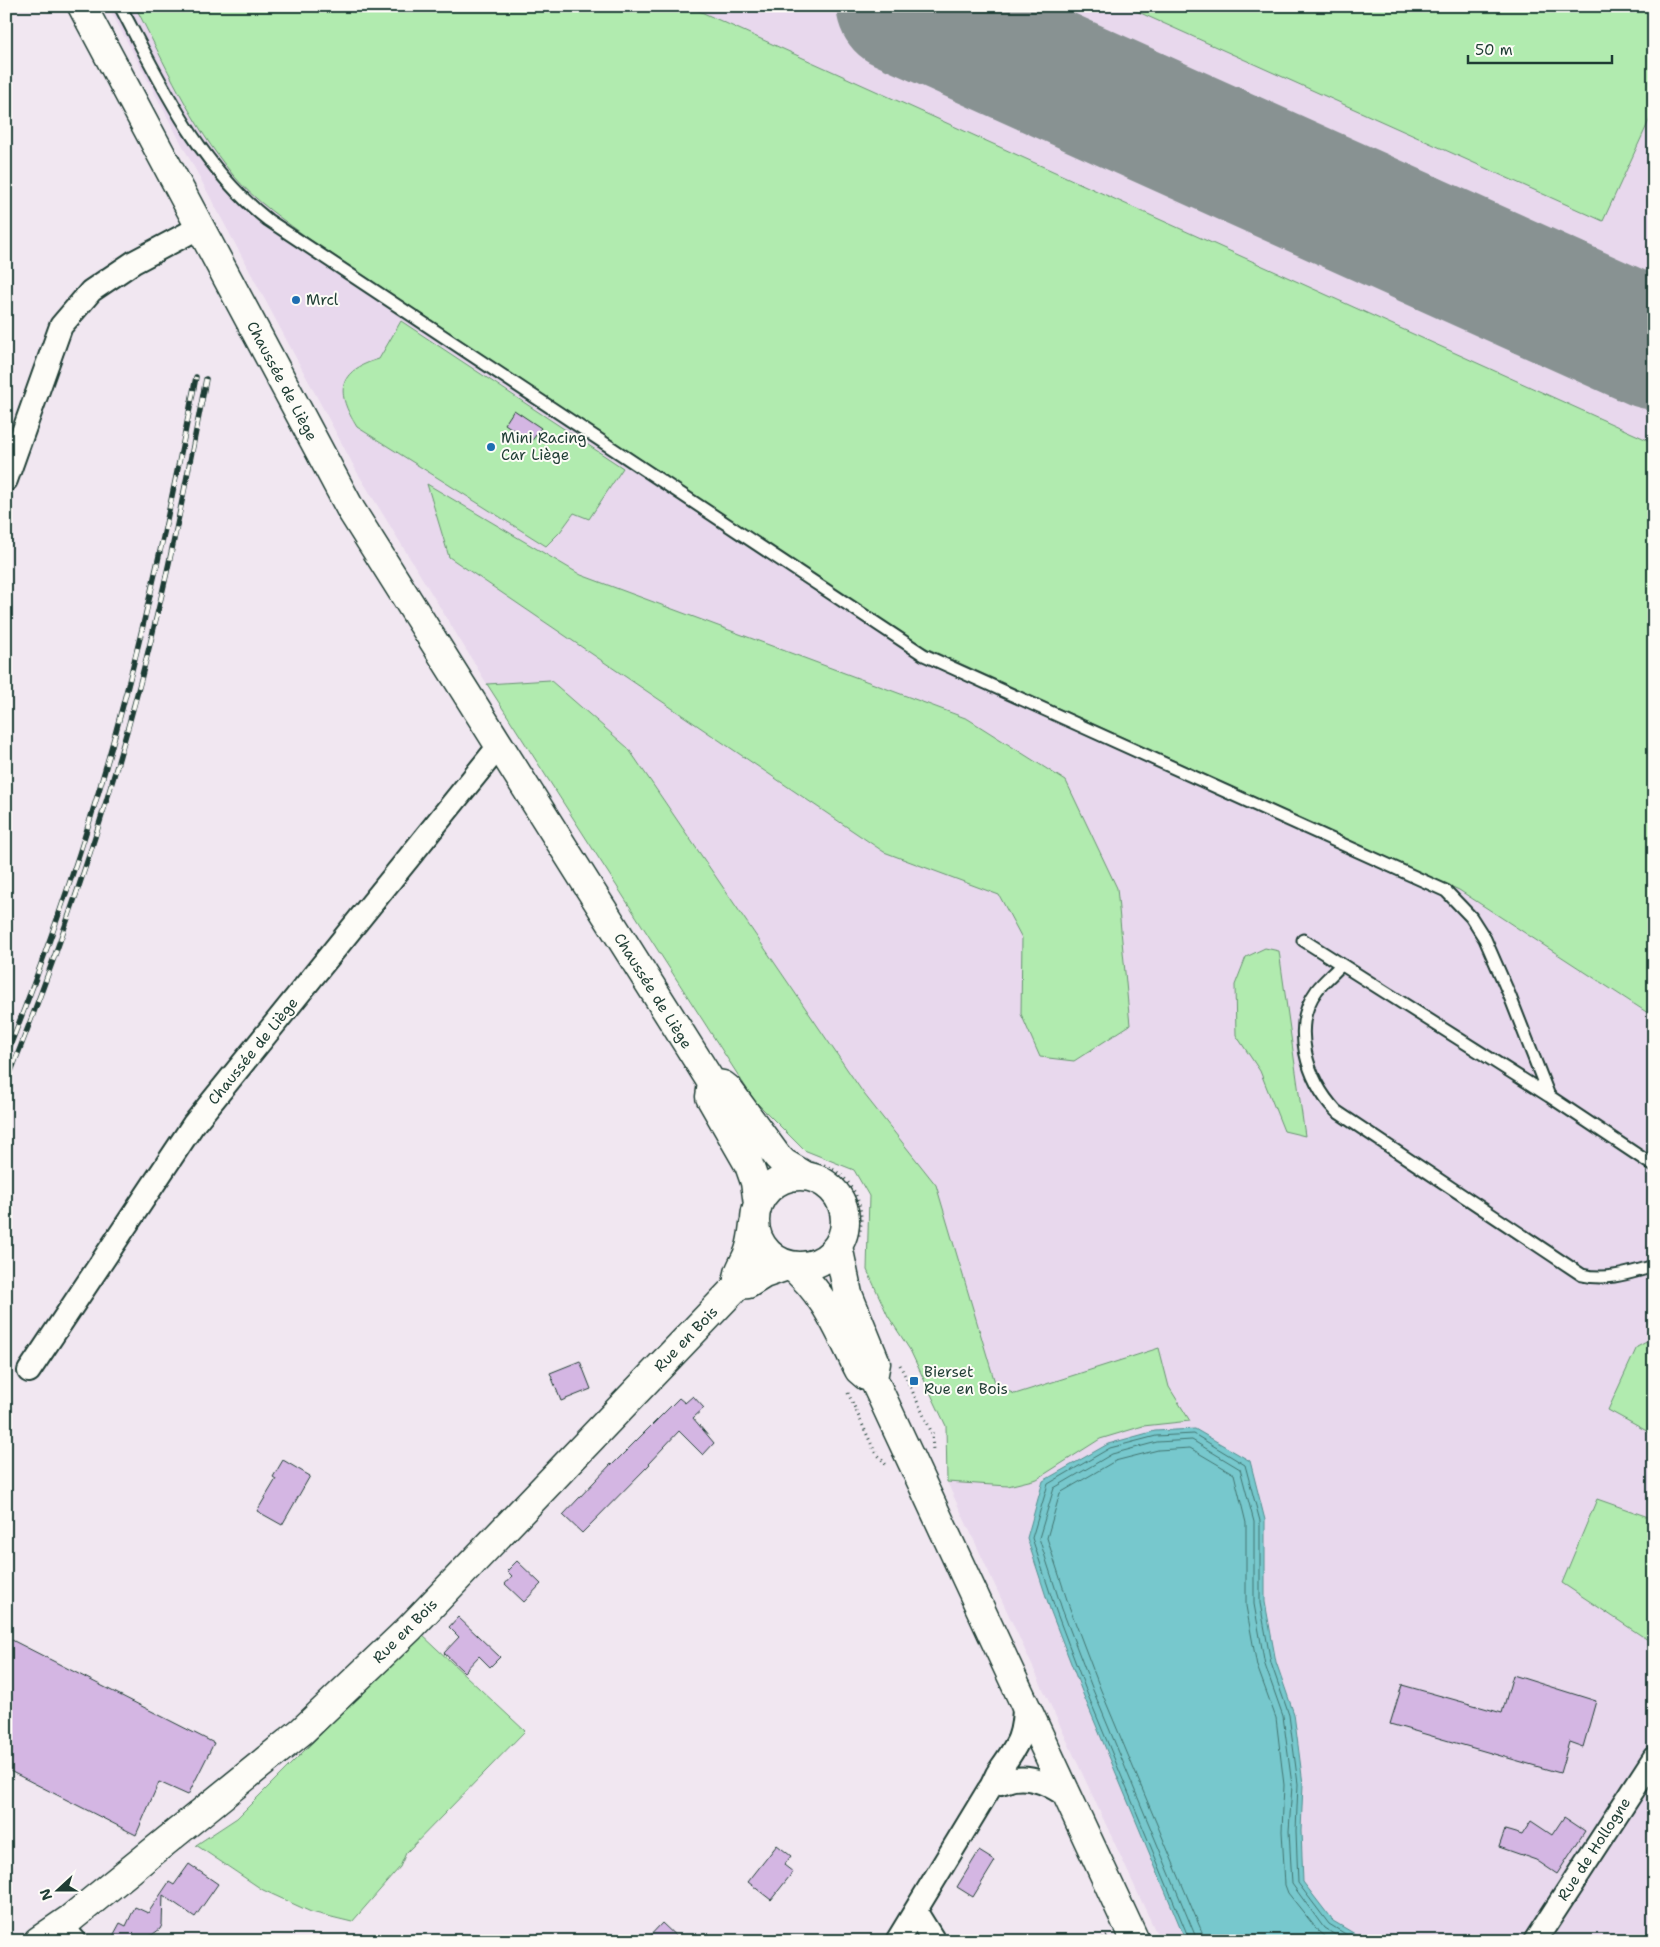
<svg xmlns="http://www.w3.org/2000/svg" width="1660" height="1947" font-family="'Shantell Sans',sans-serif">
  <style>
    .built { fill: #e8d8ed }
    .green { fill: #b1ebaf; stroke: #689472 }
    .water { fill: #77c8cd; stroke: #549090 }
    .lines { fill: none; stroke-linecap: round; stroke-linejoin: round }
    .shore { stroke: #427571; stroke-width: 1 }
    .runway { stroke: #889292; stroke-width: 129 }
    .building { fill: #d4b6e3; stroke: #1f3d34 }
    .lane-casing { stroke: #1f3d34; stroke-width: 15 }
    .street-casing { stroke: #1f3d34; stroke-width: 26 }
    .secondary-casing { stroke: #1f3d34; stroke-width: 31 }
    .path { stroke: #1f3d34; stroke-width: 3; stroke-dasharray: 1 4; stroke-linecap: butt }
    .lane { stroke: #fdfcf7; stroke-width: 11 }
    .street { stroke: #fdfcf7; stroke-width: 22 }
    .secondary { stroke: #fdfcf7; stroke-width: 28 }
    .rail-casing { stroke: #1f3d34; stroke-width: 5.5 }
    .rail { stroke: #fdfcf7; stroke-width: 4; stroke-dasharray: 11; stroke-linecap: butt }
    .poi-dot { fill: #1f6fb2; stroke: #fdfcf7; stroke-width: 2 }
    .labels { text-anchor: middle; stroke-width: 4; stroke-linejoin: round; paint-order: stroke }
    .poi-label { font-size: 15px; fill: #1f3d34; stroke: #fdfcf7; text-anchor: start }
    .street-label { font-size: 15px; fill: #1f3d34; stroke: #fdfcf7 }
  </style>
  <rect width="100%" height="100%" fill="#f1e7f1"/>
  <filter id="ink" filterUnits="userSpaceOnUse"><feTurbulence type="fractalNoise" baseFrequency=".02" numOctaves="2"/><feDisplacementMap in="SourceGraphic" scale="10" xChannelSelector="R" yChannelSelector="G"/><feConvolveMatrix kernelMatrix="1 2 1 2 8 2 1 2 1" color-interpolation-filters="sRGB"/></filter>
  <g filter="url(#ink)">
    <path class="built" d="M108,6H1654V1941H1160L947,1482L946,1426L910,1350L888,1316L867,1270L869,1196L854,1170L804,1150L754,1100L487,684L357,472Z"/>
    <path class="green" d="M135,6H688L1654,443V1017L1459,890L922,646L312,241C285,221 255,201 233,175C191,124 165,64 135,6Z
      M1125,6H1654V110L1603,221Z
      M401,321L623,468L589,519L574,513L560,532L546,546L357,427C335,392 337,371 379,359Z
      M427,484L581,575L968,719L1066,781L1117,888L1130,1025L1074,1061L1040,1057L1021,1014L1022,938L999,895L884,852L449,557Z
      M550,680L628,748L864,1094L936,1185L996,1386L1015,1394L1159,1348L1169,1387L1190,1421L1143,1426L1100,1439L1037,1479L1008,1486L947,1482L946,1426L910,1350L888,1316L867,1270L869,1196L854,1170L804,1150L754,1100L487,684Z
      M1265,948L1279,951L1305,1136L1284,1131L1260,1071L1236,1035L1235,985L1246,957Z
      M1654,1338V1435L1608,1410L1637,1347Z
      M1597,1499L1654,1519V1644L1562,1583Z
      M421,1634L525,1731L406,1853L400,1867L352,1922L311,1912L263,1890L196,1845L237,1818Z"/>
    <path class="water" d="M1195,1429L1250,1461L1265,1520V1602L1276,1662L1294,1714L1303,1784L1301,1831L1303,1882L1333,1921L1367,1941H1186L1083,1694L1051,1612L1027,1538L1043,1481L1108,1444L1155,1431Z"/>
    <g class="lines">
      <path class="shore" d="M1190,1941L1087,1693L1056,1611L1032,1538L1048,1484L1110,1448L1156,1436L1194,1434L1245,1465L1260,1521V1603L1271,1663L1289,1715L1298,1784L1296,1831L1298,1883L1329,1924L1357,1941
        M1196,1941L1195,1935L1093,1690L1062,1609L1039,1538L1054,1488L1112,1454L1157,1442L1192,1440L1240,1469L1254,1522V1604L1265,1665L1283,1716L1292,1785L1289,1831L1292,1884L1324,1928L1345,1941
        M1204,1941L1202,1932L1100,1688L1069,1606L1047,1538L1060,1493L1115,1461L1158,1450L1190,1448L1234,1474L1246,1523V1606L1257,1666L1276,1718L1284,1785L1282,1831L1285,1885L1288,1893L1319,1932L1330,1941"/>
      <path class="runway" d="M901,6L1654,345"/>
    </g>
    <path class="building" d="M514,410L541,428L531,442L505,424Z
      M580,1361L591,1389L561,1401L550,1373Z
      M693,1396L704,1408L693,1418L714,1443L703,1455L679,1431L649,1463L650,1464L582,1533L563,1515L611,1464L612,1465L679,1398L685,1403Z
      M283,1460L310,1476L282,1525L257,1511L276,1479L273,1477Z
      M517,1561L541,1584L524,1602L505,1584L512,1576L507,1571Z
      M458,1617L500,1657L490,1667L479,1656L464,1672L444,1653L459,1637L449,1627Z
      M6,1637L214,1743L188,1795L159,1782L136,1835L6,1769Z
      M1513,1675L1596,1701L1583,1747L1569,1742L1560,1773L1390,1724L1402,1685L1502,1713Z
      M1564,1817L1585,1831L1557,1874L1536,1860L1499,1847L1505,1830L1522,1835L1531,1821L1552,1835Z
      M777,1845L791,1856L784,1865L793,1872L771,1900L748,1882Z
      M979,1851L995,1861L973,1897L957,1887Z
      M189,1864L218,1884L195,1917L163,1895L162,1925L160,1929L149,1937L158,1941H119L120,1939L113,1936L120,1923L126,1926L135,1907L148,1913L169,1882L174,1885Z
      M662,1923L681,1941H645Z"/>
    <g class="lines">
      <g class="lane-casing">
        <path id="lane" d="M120,6C161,83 198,165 268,220L924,655L1446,891L1471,917L1485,939L1509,994L1549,1096
          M1303,940L1549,1096L1654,1166
          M1341,965C1334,973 1324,981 1317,990C1290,1026 1307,1080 1336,1111L1582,1275C1607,1281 1629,1273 1654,1266"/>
      </g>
      <g class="street-casing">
        <path id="street" d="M6,480L61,326L91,291L134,262L200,227
          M29,1371L193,1125L499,746
          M995,1783C1001,1785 1007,1780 1014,1779C1034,1776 1052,1786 1068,1797
          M916,1912L934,1941
          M61,1925L75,1941
          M897,1941L988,1791C994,1784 994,1778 999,1771C1018,1744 1024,1737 1024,1703
          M1535,1941L1654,1758"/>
      </g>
      <g class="secondary-casing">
        <path id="secondary" d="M82,6L351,510L712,1083L710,1097L749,1165L755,1182L758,1204
          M712,1083L723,1085L728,1089L777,1156L784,1163L804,1175
          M755 1221a45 45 0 1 1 90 0a45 45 0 1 1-90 0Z
          M838,1246L848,1294L876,1363L873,1378L1135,1941
          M790,1265C825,1293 839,1331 859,1370L866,1376L873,1378
          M738,1285C736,1272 745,1263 749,1251C752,1242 753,1233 754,1224
          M38,1941L70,1919L302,1731L410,1628L738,1285L748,1284L764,1274L790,1265"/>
      </g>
      <path class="path" d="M824,1165C853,1176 868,1209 858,1238
        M900,1365L932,1433L933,1451
        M848,1393L874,1450L887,1466
        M1097,1941L1108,1936"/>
      <use href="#lane" class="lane"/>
      <use href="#street" class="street"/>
      <use href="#secondary" class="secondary"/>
      <g class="rail-casing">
        <path id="rail" d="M6,1056C48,950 86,841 116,731C148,614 173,496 196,377
          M6,1084C69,926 123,764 161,598C178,526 192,452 206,379"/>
      </g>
      <use href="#rail" class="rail"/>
    </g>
  </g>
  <g class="poi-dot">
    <circle cx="296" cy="300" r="5"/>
    <circle cx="491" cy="447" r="5"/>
    <rect x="909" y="1376" width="10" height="10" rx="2.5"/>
  </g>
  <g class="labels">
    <g class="poi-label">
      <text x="306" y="305">Mrcl</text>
      <text x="501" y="443">Mini Racing<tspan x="501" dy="17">Car Liège</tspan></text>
      <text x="924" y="1377">Bierset<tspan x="924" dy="17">Rue en Bois</tspan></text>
    </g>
    <g class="street-label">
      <text transform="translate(282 381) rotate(62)" y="5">Chaussée de Liège</text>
      <text transform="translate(653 991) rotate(58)" y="5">Chaussée de Liège</text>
      <text transform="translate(253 1051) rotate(-51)" y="5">Chaussée de Liège</text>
      <text transform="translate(686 1339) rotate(-46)" y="5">Rue en Bois</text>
      <text transform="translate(405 1631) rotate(-45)" y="5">Rue en Bois</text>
      <text transform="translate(1594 1849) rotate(-57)" y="5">Rue de Hollogne</text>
    </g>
  </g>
  <rect width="1660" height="1947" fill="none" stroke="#fdfcf7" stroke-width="25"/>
  <rect x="12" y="12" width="1635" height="1922" fill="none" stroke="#1f3d34" stroke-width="2" filter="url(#ink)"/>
  <g transform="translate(58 1890) rotate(249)" stroke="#fdfcf7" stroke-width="4" paint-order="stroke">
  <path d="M0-4L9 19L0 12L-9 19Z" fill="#1f3d34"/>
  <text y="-8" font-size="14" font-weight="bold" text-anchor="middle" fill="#1f3d34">N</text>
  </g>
  <path d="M1468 55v8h144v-8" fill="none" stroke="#1f3d34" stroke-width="2.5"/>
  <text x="1475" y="55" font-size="15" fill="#1f3d34" stroke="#fdfcf7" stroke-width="4" paint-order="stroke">50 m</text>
</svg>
